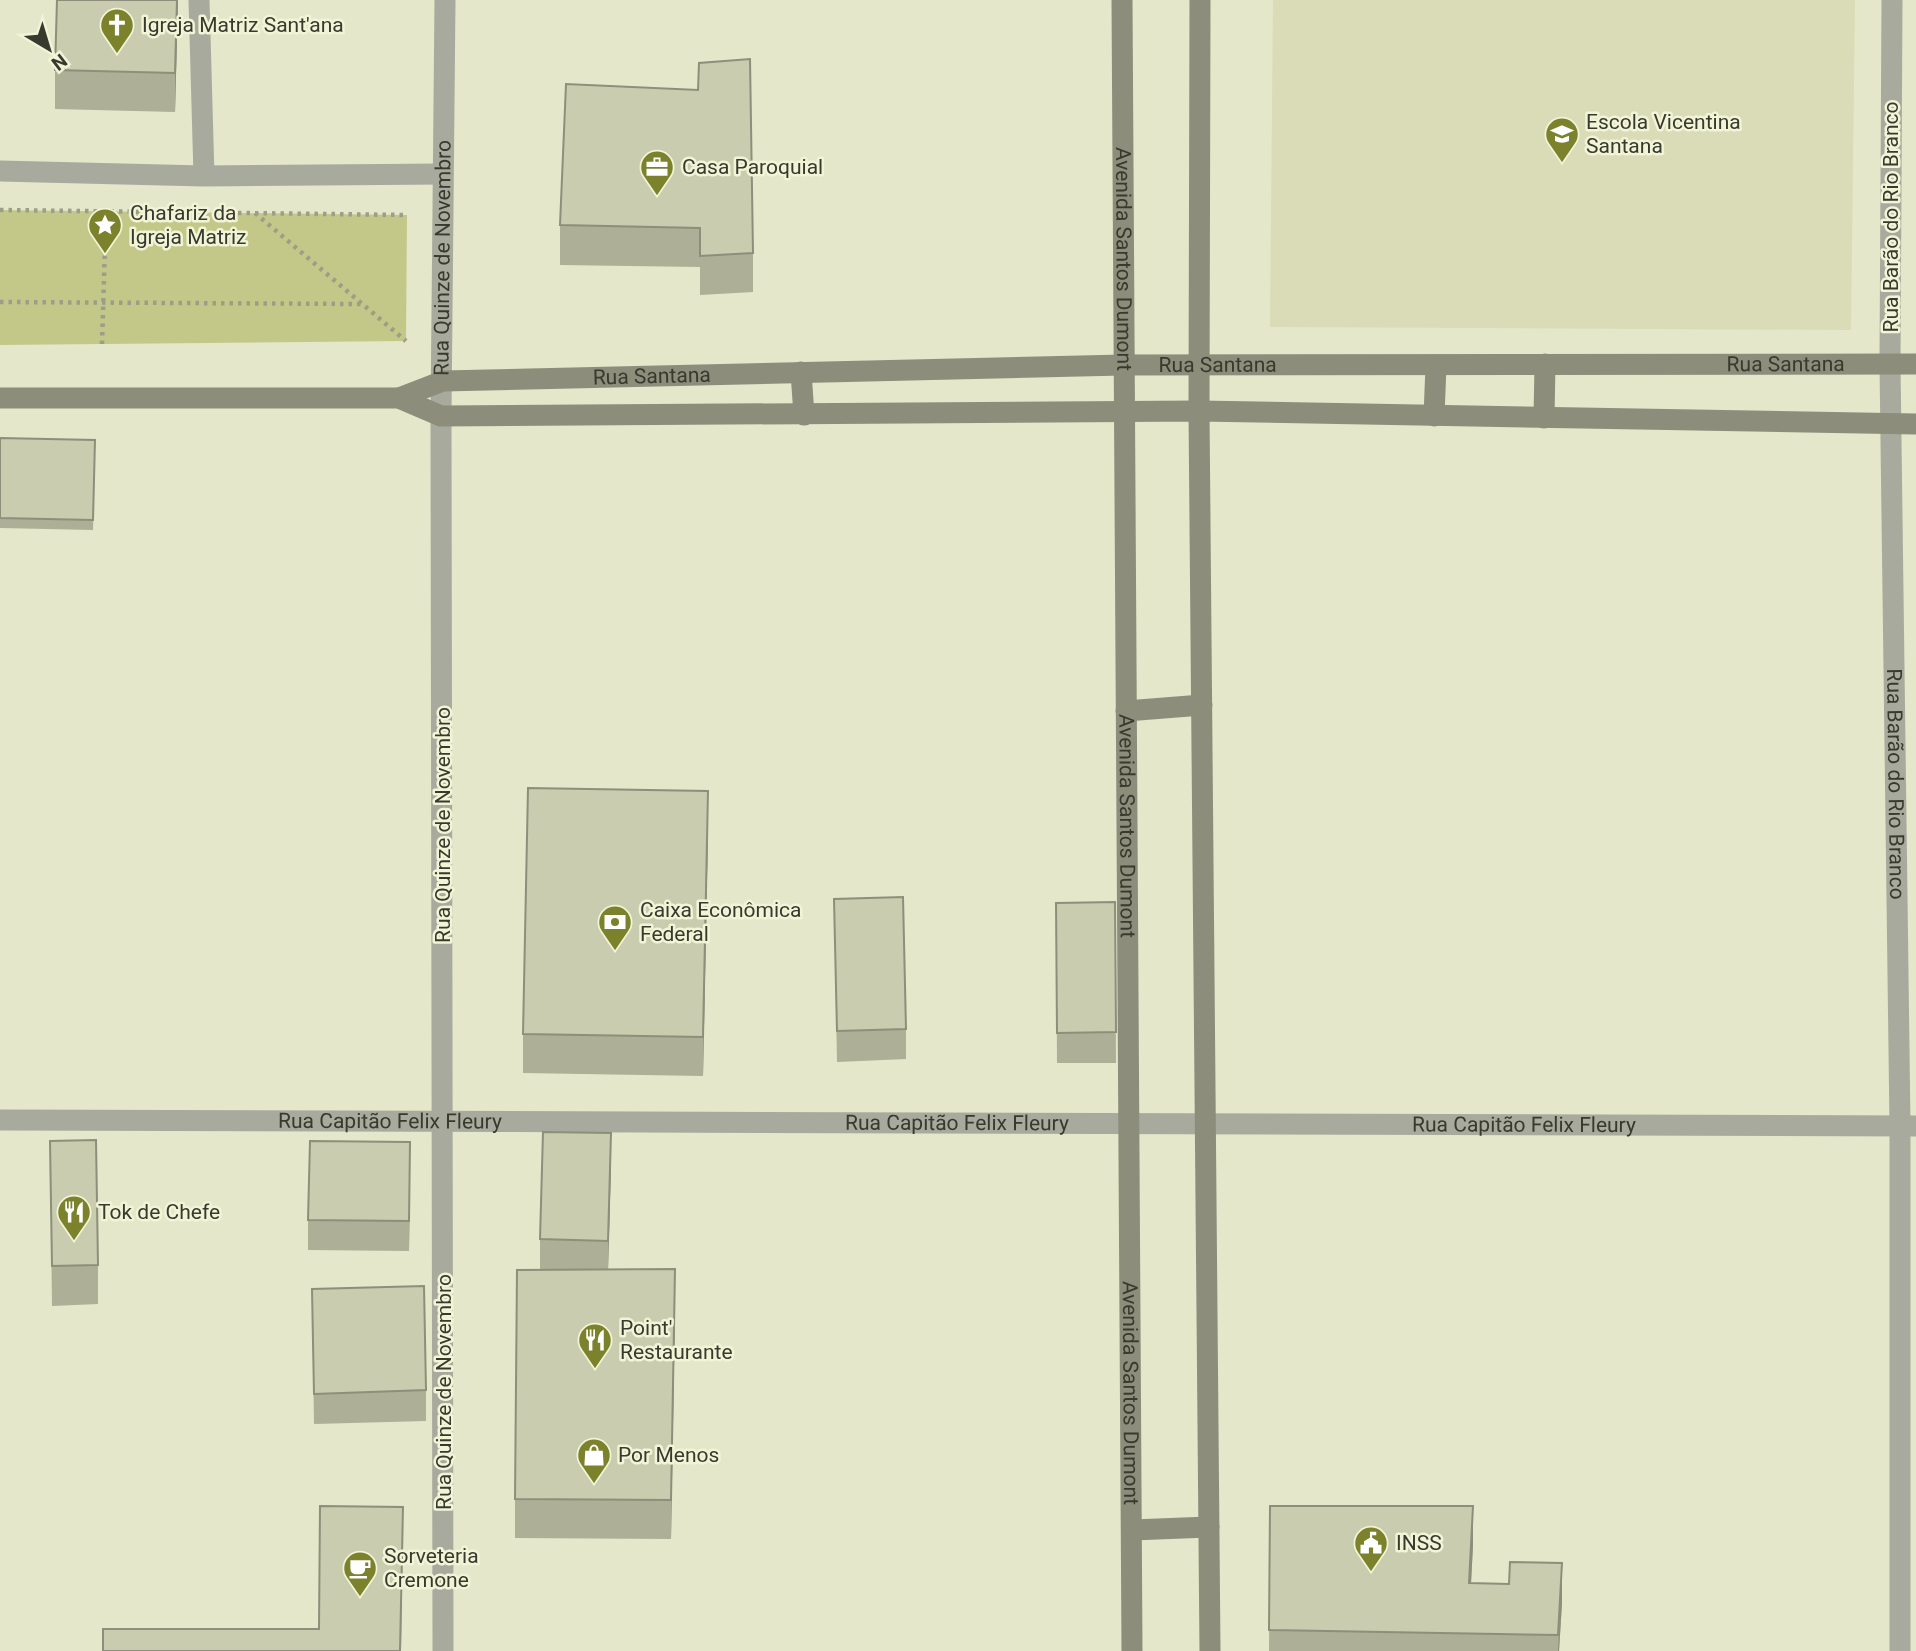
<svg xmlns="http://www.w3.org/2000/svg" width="1916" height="1651" font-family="Roboto,sans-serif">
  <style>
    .built { fill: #d9dcb7 }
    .green { fill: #c3c888 }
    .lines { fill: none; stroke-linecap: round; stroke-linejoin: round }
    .path { stroke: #9c9e88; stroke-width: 4.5; stroke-dasharray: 3.5 5; stroke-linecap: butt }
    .lane { stroke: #a8aa9d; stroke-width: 21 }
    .street { stroke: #a8aa9d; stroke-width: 21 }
    .secondary { stroke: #8c8e7b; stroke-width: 21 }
    .wall { fill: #adaf96 }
    .shaded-wall { fill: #8d8f7a }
    .building { fill: #c9ccaf; stroke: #8d8f7a; stroke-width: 2 }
    .labels { text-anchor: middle; stroke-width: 5; stroke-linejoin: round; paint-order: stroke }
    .poi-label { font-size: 21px; fill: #393a2e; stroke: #f1f4d6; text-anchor: start }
    .street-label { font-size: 21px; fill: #393a2e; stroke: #f1f4d6 }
  </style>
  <rect width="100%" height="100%" fill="#e4e7c9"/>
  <path class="built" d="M1273,0H1855L1851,330L1270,327Z"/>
  <path class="green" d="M0,210L407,215L406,341L0,345Z"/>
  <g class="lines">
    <path class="path" d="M0,210L407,215
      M255,213L406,341
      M0,302L362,304
      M102,344L106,212"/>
    <path class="lane" d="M199,0L204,176
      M0,171L204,176L443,174"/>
    <g class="street">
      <path id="s1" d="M1892,0L1890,364L1900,1126V1651"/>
      <path id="s2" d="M0,1120L1916,1126"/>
      <path id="s3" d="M443,1651L441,416L445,0"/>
    </g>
    <g class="secondary">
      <path id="s4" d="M1122,0L1132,1651"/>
      <path d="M1200,0L1199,411L1210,1651"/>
      <path d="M801,372L804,415"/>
      <path d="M0,398H399L441,416L1199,411L1916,424"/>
      <path id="s5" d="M399,398L443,381L1123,365L1916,364"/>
      <path d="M1434,416L1436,366"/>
      <path d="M1544,418L1545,364"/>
      <path d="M1126,711L1202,705"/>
      <path d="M1132,1530L1209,1527"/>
    </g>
  </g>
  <path class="wall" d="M178,0L175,112L55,109V70Z
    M566,84L753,253V292L700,295V267L560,265V225Z
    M0,438L95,440L93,530L0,528Z
    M708,830L703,1076L523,1073V1034Z
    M834,899L906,1029V1059L837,1062Z
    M1115,902L1116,1063H1057L1056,903Z
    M50,1141L98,1265V1304L52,1306Z
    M611,1163L608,1269L675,1308L671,1539L515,1538V1499L540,1270V1239Z
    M410,1172L409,1251L308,1250V1220Z
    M312,1289L426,1390V1421L314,1424Z
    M1270,1506L1473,1545L1471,1583L1562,1603L1559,1651H1269Z"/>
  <path class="shaded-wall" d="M177,0H178L175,112V73Z
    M708,791V830L703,1076V1037Z
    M611,1133V1163L608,1271V1241Z
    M410,1142V1172L409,1251V1221Z
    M675,1269V1308L671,1539V1500Z
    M1473,1506V1545L1469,1622V1583Z
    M403,1507L401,1651H400Z
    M1562,1563V1603L1559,1651H1558Z"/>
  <path class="building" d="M57,0H177L175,73L55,70Z
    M750,59L753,253L700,256V228L560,225L566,84L698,90L699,63Z
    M0,438L95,440L93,520L0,518Z
    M528,788L708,791L703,1037L523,1034Z
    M903,897L906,1029L837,1031L834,899Z
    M1115,902L1116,1032L1057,1033L1056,903Z
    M543,1132L611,1133L608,1241L540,1239Z
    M96,1140L98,1265L52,1266L50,1141Z
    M310,1141L410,1142L409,1221L308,1220Z
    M675,1269L671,1500L515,1499L517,1270Z
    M424,1286L426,1390L314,1394L312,1289Z
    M320,1506L403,1507L400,1651H103V1629H319Z
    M1270,1506H1473L1469,1583L1509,1584L1510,1562L1562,1563L1558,1635L1269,1630Z"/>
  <defs>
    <g id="church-pin" transform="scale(1.75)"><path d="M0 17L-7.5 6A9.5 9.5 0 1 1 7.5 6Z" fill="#7c812b" stroke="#f1f4d6"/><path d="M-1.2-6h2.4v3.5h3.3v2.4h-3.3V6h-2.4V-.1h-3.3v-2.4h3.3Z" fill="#fff"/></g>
    <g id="school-pin" transform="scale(1.75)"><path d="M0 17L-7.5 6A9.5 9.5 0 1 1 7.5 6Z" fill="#7c812b" stroke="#f1f4d6"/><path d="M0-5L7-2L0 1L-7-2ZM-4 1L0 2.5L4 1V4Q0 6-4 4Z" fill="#fff"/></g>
    <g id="office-pin" transform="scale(1.75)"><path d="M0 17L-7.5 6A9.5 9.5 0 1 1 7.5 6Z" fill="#7c812b" stroke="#f1f4d6"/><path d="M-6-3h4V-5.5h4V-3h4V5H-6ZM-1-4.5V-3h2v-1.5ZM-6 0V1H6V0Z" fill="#fff"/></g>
    <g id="sight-pin" transform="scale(1.75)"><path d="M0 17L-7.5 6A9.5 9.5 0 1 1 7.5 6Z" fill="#7c812b" stroke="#f1f4d6"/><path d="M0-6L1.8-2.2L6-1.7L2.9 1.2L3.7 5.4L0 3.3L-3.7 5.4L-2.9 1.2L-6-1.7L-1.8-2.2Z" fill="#fff"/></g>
    <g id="bank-pin" transform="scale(1.75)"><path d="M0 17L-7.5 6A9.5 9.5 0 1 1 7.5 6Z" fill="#7c812b" stroke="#f1f4d6"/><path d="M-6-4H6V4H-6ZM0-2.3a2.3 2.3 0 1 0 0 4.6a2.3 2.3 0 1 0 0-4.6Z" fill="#fff"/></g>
    <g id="restaurant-pin" transform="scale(1.75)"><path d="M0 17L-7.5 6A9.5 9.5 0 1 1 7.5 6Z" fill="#7c812b" stroke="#f1f4d6"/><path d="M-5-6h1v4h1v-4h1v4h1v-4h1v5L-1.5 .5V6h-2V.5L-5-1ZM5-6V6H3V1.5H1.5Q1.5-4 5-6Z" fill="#fff"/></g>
    <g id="shop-pin" transform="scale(1.75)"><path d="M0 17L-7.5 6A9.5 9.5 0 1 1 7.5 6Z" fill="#7c812b" stroke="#f1f4d6"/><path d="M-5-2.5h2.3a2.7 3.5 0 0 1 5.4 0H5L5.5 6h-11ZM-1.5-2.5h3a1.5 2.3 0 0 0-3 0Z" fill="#fff"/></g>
    <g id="civic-pin" transform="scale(1.75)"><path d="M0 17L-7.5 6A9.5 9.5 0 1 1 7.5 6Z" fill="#7c812b" stroke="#f1f4d6"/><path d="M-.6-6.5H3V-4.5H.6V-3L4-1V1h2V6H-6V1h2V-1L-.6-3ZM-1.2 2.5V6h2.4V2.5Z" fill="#fff"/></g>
    <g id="cafe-pin" transform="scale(1.75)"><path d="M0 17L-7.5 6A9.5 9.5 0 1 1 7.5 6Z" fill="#7c812b" stroke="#f1f4d6"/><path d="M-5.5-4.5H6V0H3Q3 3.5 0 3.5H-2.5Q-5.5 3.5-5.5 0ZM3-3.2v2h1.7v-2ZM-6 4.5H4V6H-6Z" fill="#fff"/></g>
  </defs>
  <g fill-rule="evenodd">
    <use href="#church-pin" x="117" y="25"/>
    <use href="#school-pin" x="1562" y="134"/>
    <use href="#office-pin" x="657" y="167"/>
    <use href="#sight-pin" x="105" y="225"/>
    <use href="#bank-pin" x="615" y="922"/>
    <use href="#restaurant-pin" x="74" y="1212"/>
    <use href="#restaurant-pin" x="595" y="1340"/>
    <use href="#shop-pin" x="594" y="1455"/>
    <use href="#civic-pin" x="1371" y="1543"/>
    <use href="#cafe-pin" x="360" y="1568"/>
  </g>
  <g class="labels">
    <g class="poi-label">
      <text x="142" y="32">Igreja Matriz Sant'ana</text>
      <text x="1586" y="129">Escola Vicentina<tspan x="1586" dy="24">Santana</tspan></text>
      <text x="682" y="174">Casa Paroquial</text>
      <text x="130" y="220">Chafariz da<tspan x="130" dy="24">Igreja Matriz</tspan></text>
      <text x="640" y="917">Caixa Econômica<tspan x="640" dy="24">Federal</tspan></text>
      <text x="98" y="1219">Tok de Chefe</text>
      <text x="620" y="1335">Point'<tspan x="620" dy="24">Restaurante</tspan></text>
      <text x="618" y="1462">Por Menos</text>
      <text x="1396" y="1550">INSS</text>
      <text x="384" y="1563">Sorveteria<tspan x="384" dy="24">Cremone</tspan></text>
    </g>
    <g class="street-label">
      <text transform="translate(1891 217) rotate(-90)" y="7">Rua Barão do Rio Branco</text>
      <text dy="7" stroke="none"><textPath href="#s3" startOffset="1393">Rua Quinze de Novembro</textPath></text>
      <text dy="7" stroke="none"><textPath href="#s4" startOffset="259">Avenida Santos Dumont</textPath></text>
      <text dy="7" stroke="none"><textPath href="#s5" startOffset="1390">Rua Santana</textPath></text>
      <text dy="7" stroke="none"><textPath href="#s5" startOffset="822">Rua Santana</textPath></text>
      <text dy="7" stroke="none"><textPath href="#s5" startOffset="256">Rua Santana</textPath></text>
      <text dy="7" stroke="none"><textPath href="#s1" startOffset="784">Rua Barão do Rio Branco</textPath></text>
      <text transform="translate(443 825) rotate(-90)" y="7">Rua Quinze de Novembro</text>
      <text dy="7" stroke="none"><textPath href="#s4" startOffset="826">Avenida Santos Dumont</textPath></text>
      <text dy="7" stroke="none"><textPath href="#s2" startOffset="390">Rua Capitão Felix Fleury</textPath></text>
      <text dy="7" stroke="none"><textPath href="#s2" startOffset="957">Rua Capitão Felix Fleury</textPath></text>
      <text dy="7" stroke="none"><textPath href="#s2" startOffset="1524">Rua Capitão Felix Fleury</textPath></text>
      <text transform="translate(444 1392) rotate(-90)" y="7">Rua Quinze de Novembro</text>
      <text dy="7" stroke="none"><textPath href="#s4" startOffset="1393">Avenida Santos Dumont</textPath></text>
    </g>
  </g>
  <g transform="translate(49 49) rotate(142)" stroke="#f1f4d6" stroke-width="5" paint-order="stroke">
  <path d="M0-5L12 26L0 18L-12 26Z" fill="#393a2e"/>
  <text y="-10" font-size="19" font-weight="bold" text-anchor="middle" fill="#393a2e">N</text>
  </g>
</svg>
